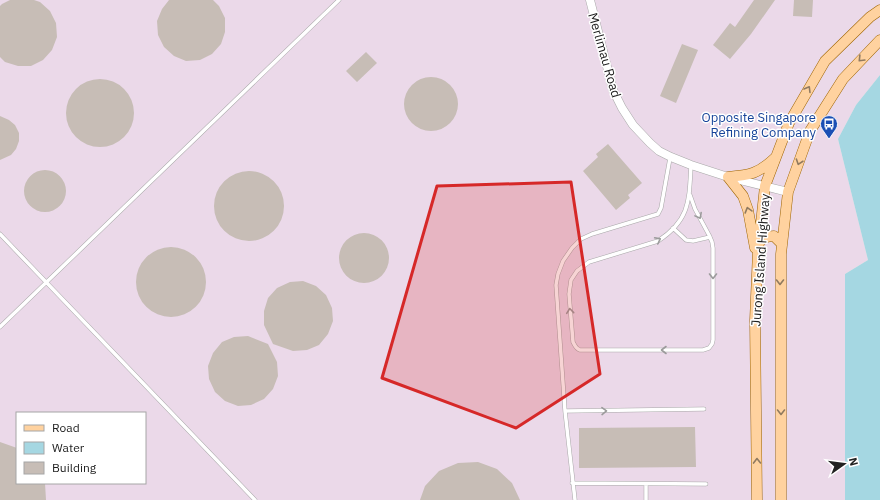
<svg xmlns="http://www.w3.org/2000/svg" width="880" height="500" font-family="'IBM Plex Sans',sans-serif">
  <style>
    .industrial { fill: #ebd9e9; fill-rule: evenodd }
    .water { fill: #a5d7e2 }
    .building { fill: #c7bdb6 }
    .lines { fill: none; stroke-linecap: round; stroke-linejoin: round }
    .service-casing { stroke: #a8a8a8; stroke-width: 4.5 }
    .tertiary-casing { stroke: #a8a8a8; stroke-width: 9 }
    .primary-casing { stroke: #9e6400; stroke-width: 11 }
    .service { stroke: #fff; stroke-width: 3.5 }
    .tertiary { stroke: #fff; stroke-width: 8 }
    .primary { stroke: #ffd29f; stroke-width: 10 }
    .oneway { stroke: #907a60 }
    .oneway2 { stroke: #9b9b9b }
    .marked { fill: #d62828; fill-opacity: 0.2; stroke: #d62828; stroke-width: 3; stroke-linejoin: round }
    .labels { text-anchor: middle; stroke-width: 3; stroke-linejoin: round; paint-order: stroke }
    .street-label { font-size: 13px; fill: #212121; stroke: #fff }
    .transit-label { font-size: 13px; fill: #164399; stroke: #fff; text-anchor: end }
  </style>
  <rect width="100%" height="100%" fill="#f2eee7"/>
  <path class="industrial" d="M0,0H880V75L856,105L838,139L868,260L845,274V500H0ZM17,413H145V483H17Z"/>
  <path class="water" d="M880,75V500H845V274L868,260L838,139L856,105Z"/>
  <path class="building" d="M10,0H34L40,2L50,11L56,23L57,37L52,50L43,60L31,66H18L5,62L0,57V6L2,4Z
    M169,0H213L219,6L225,18V32L221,44L212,54L200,60L186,61L174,56L164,47L158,35L157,21L162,9Z
    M754,0H775L751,34L730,59L713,45L730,23L735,27Z
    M794,0H813L812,17L793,16Z
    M682,44L698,50L676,103L660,96Z
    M366,52L377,63L357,82L346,71Z
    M404 104a27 27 0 1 1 54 0a27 27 0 1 1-54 0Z
    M66 113a34 34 0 1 1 68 0a34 34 0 1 1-68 0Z
    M0,116L9,120L15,125L19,133V141L16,149L11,155L0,160Z
    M608,144L642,183L628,195L630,198L616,210L583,171L598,157L596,154Z
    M24 191a21 21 0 1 1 42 0a21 21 0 1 1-42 0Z
    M214 206a35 35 0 1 1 70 0a35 35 0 1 1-70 0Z
    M339 258a25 25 0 1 1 50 0a25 25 0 1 1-50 0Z
    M136 282a35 35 0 1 1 70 0a35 35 0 1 1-70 0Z
    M303,281L316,286L326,295L332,308L333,321L328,334L319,345L307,350L293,351L273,344L264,325V311L268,298L277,288L290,282Z
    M248,336L268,344L277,362L278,376L273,389L264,399L251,405L238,406L225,401L215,392L209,379L208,366L213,353L222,342L234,337Z
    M695,427L696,467L579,468V428Z
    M0,442L17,448V483H45L46,500H0Z
    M478,462L497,469L512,483L520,500H420L425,486L439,471L458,463Z"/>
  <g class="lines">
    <g class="service-casing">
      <path id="service" d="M690,195L695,209L709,235L712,242L713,248V340L712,344L709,348L703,350H580C576,349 575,346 573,342L569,294L571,280L577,271L589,262L658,241C690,220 689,201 691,166
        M673,228L686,240L693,241L710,237
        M0,234L46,282L255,500
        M0,327L339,0
        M565,411L704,409
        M572,483L706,484
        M646,484V500
        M575,500L565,411L556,285L558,274L563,261L572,248L581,239L592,234L658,214L661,208L670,158"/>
    </g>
    <g class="tertiary-casing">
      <path id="tertiary" d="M590,0L613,90L622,108L633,125L650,143L659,151L671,157L691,165L728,177L788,192"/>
    </g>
    <g class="primary-casing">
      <path id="primary" d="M728,177L743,196L748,210L755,248
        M728,177C750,175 758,174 775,158
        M759,242C764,238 767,236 774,236L781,243
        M757,500L755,320L758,251L765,186L789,123L825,61L870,17L880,10
        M781,500V254L788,192L810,131L843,79L880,40"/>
    </g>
    <use href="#service" class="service"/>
    <use href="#tertiary" class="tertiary"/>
    <use href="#primary" class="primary"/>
  </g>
  <defs><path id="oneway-chevron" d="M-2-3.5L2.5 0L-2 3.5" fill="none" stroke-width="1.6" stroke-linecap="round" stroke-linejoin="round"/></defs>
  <g class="oneway">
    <use href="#oneway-chevron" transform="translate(861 59) rotate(134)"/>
    <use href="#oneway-chevron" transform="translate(808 89) rotate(-59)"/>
    <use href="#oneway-chevron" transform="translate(799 162) rotate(109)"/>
    <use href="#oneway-chevron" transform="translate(748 210) rotate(-106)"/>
    <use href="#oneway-chevron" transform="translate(780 282) rotate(90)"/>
    <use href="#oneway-chevron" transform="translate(781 412) rotate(90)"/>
    <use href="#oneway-chevron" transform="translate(757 461) rotate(-91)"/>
  </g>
  <g class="oneway2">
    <use href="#oneway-chevron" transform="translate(699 216) rotate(62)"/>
    <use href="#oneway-chevron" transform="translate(658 240) rotate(-27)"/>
    <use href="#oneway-chevron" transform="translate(713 276) rotate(90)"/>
    <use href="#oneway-chevron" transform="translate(570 311) rotate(-96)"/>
    <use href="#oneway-chevron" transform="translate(664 350) rotate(180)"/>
    <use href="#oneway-chevron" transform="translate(604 411) rotate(-1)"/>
  </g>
  <path class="marked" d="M571,182L600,374L516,428L382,378L437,186Z"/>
  <defs>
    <g id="bus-pin" transform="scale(0.9)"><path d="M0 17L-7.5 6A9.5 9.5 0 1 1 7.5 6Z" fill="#1a4fb4" stroke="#fff"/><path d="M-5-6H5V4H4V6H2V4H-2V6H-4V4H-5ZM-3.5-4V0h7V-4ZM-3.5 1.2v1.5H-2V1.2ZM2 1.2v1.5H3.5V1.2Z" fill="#fff"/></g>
  </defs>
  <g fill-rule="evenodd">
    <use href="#bus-pin" x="829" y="124"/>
  </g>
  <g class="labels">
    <g class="street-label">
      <text transform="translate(605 55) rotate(74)" y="5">Merlimau Road</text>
      <text transform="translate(760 260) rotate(-86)" y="5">Jurong Island Highway</text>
    </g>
    <g class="transit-label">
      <text x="816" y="122">Opposite Singapore<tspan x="816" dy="15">Refining Company</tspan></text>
    </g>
  </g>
  <rect x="16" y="412" width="130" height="72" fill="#ffffff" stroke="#a6a6a6"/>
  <rect x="24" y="425" width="20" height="6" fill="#ffd29f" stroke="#a6a6a6"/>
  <text x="52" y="432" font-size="12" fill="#212121">Road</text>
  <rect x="24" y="442" width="20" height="12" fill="#a5d7e2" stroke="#a6a6a6"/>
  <text x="52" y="452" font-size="12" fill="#212121">Water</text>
  <rect x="24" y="462" width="20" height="12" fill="#c7bdb6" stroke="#a6a6a6"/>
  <text x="52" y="472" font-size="12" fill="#212121">Building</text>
  <g transform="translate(844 464) rotate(76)" stroke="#ffffff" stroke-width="3" paint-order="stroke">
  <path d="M0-3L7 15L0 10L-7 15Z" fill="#212121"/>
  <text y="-6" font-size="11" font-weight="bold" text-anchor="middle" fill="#212121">N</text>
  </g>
</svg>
